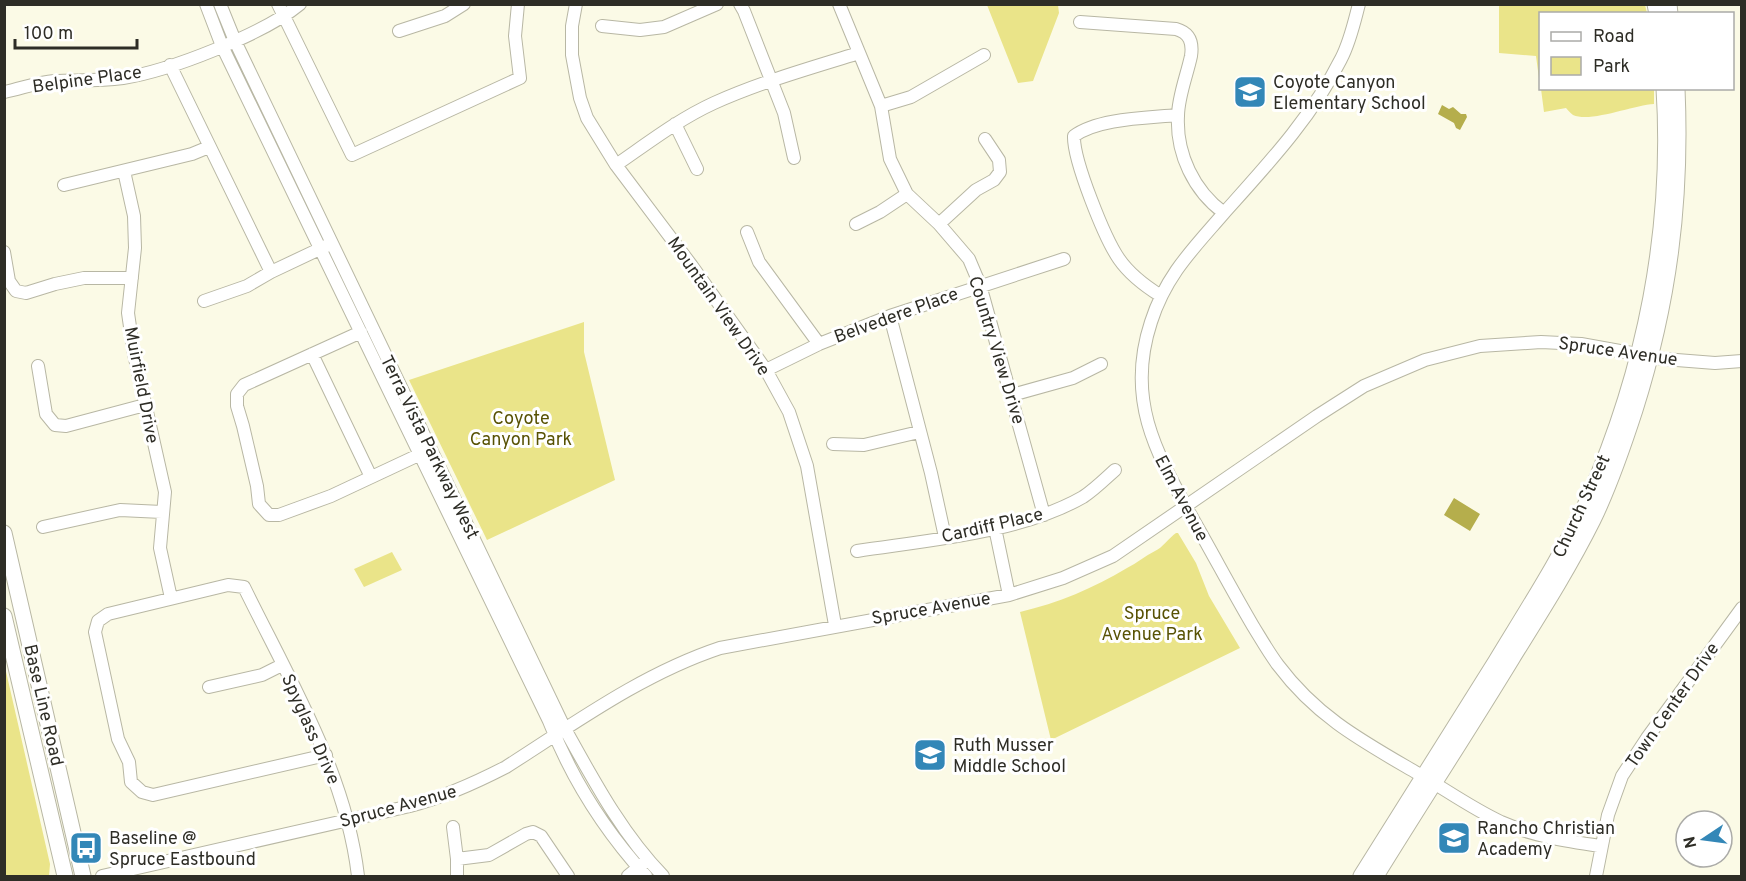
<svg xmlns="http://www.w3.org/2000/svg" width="1746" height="881" font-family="Overpass,sans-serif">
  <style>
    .green { fill: #eae489 }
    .water { fill: #b5ae4c }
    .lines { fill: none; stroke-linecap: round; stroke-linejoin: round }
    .minor-casing { stroke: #b8b7a4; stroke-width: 14 }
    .major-casing { stroke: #b8b7a4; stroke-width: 17 }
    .minor { stroke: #fff; stroke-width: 12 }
    .major { stroke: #fff; stroke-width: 15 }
    .labels { text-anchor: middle; stroke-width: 6; stroke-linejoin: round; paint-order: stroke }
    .street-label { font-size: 18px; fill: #2e2d26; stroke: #fff }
    .poi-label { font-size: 18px; fill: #2e2d26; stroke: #fff; text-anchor: start }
    .park-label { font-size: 18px; fill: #585204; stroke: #fff }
  </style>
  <rect width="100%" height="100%" fill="#fbfae6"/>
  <path class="green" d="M987,5H1058L1059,13L1033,81L1018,83Z
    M1499,5H1645L1647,13L1540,14V86L1536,56L1499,53Z
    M1541,89H1654V104C1633,105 1591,123 1573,115C1570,113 1568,110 1566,108L1544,112Z
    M584,322V352L615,480L487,540L409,380Z
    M1176,533H1178L1196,563L1209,596L1240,648L1051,740L1020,612C1058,603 1094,588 1127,568C1137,563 1145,556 1155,551C1162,548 1169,538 1176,533Z
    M392,552L402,570L364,587L354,569Z
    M5,667L50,864L49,876H5Z"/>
  <path class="water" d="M1442,105L1449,109L1453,107L1461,114H1466L1467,117L1460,130L1456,128L1454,123L1438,114Z
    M1454,498L1480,514L1470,531L1444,515Z"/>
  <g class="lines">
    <g class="minor-casing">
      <path id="minor" d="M206,4L222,46L549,721C571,777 605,831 646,876
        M220,4L235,41L565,729C594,781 622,834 663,876
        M278,4L352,155L520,78L515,36L518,4
        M576,4L572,26V55L580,98L587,118L616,165L692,266L766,370L789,412L807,466L835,625
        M740,4L744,11L784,113L794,158
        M839,4L881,106L890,159L907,194L939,224L969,259L980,285L1044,515
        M1359,4C1354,23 1350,42 1341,59C1312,117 1267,165 1224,213C1193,249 1166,275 1151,322C1125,401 1157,454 1194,521C1214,556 1233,592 1253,626C1261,639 1269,653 1278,665C1317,717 1362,741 1417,773C1445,789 1471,808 1501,822C1533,836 1566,841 1600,846
        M1080,22L1176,29C1190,33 1193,43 1191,56C1187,75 1178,97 1178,116C1176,154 1194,191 1224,213
        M602,26L640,30L664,27L717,4
        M399,31L445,16L464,4
        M170,65L271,272
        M4,92C20,89 38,82 54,81C77,80 99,81 123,78C169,71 264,34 300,4
        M881,106L911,97L984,55
        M675,124L697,169
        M616,165C648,143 679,119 714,103C761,82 810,68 859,53
        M124,171L134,216L135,248L128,313L134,354L165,492L160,548L171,598
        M64,185L192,154L209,147
        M856,224L880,212L907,194
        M939,224L976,190L994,180L1000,172L999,160L985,139
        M747,232L759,262L819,344
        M4,252L9,281L16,291L26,293L55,284L84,278H132
        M1161,296C1145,286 1130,275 1119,259C1105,239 1073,160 1074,136C1098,118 1148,118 1177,115
        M204,301L247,286L271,272L326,246
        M890,316L931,473L945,537
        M361,332L244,385L237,394V406L243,426L257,486L259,504L269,515H279L331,496L425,452
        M312,354L371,477
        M38,366L46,414L55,425L66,426L145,405
        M766,370L819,344L890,316L1064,259
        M1012,395L1073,378L1101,364
        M833,444L864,445L919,432
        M43,527L120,510L162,512
        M995,528L1009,595
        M857,551C929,540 1020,533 1083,497C1094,490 1105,479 1115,470
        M209,687L262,675L282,665
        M326,755L153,795L142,792L131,782L129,762L118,739L95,632L98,621L108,614L228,585L244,587C289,679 346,773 358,876
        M453,827L457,859V876
        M457,859L489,855L526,834L533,832L541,836L568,876
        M102,876L410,806C444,797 475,783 506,767C575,723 642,674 720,648L1009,595L1063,578L1113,556L1317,416L1364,386L1425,360L1480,346L1541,342L1581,344L1664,359L1715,363L1742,361
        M628,876L644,863
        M1596,876L1608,815L1622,776L1647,738L1742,608"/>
    </g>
    <g class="major-casing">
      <path id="major" d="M1655,4L1657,14
        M1669,4L1670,14
        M4,533L83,876
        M4,616L65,876
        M1361,876C1406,805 1451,733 1496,661C1528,608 1562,556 1588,499C1645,370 1673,230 1664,88
        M1376,876C1421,803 1468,731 1513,657C1541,612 1569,568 1593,520C1610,485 1623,447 1635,410C1669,302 1682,202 1677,88"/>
    </g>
    <use href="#minor" class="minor"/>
    <use href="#major" class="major"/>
  </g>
  <defs>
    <g id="school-square" transform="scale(1.725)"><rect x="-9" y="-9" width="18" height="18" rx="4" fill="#3387b7" stroke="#fff"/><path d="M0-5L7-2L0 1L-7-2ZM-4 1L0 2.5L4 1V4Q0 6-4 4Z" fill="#fff"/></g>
    <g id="bus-square" transform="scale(1.725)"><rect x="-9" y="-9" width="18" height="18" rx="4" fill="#3387b7" stroke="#fff"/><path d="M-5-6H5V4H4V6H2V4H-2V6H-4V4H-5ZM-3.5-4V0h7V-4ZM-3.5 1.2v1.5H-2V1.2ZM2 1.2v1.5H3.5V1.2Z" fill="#fff"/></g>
  </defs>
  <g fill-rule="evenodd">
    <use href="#school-square" x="1250" y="92"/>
    <use href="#school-square" x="930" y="755"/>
    <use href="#school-square" x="1454" y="838"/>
    <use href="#bus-square" x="86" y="848"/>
  </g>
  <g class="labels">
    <g class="street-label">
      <text transform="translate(87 79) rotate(-8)" y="6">Belpine Place</text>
      <text transform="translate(719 306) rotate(55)" y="6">Mountain View Drive</text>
      <text transform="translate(896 315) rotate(-20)" y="6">Belvedere Place</text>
      <text transform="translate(997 350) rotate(73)" y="6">Country View Drive</text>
      <text transform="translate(1618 351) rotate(8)" y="6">Spruce Avenue</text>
      <text transform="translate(142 385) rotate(79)" y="6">Muirfield Drive</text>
      <text transform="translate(430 447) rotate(64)" y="6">Terra Vista Parkway West</text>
      <text transform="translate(1182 498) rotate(62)" y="6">Elm Avenue</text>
      <text transform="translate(1581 506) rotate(-65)" y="6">Church Street</text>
      <text transform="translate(992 525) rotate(-13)" y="6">Cardiff Place</text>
      <text transform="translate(931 608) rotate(-10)" y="6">Spruce Avenue</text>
      <text transform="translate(44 705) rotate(77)" y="6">Base Line Road</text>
      <text transform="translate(1672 705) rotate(-55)" y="6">Town Center Drive</text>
      <text transform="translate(311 729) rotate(66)" y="6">Spyglass Drive</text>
      <text transform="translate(398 806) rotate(-15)" y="6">Spruce Avenue</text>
    </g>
    <g class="poi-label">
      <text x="1273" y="88">Coyote Canyon<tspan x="1273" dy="21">Elementary School</tspan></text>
      <text x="953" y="751">Ruth Musser<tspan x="953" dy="21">Middle School</tspan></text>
      <text x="1477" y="834">Rancho Christian<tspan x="1477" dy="21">Academy</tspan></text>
      <text x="109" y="844">Baseline @<tspan x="109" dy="21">Spruce Eastbound</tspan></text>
    </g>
    <g class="park-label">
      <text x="521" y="424">Coyote<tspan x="521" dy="21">Canyon Park</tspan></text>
      <text x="1152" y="619">Spruce<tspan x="1152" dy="21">Avenue Park</tspan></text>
    </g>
  </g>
  <rect width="1746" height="881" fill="none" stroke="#2e2d26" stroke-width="12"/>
  <rect x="1539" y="12" width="195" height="78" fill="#ffffff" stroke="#ababa8" stroke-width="1.5"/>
  <rect x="1551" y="32" width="30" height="9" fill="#ffffff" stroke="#ababa8" stroke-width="1.5"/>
  <text x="1593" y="42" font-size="18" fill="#2e2d26">Road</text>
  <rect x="1551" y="57" width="30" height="18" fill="#eae489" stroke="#ababa8" stroke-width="1.5"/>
  <text x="1593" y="72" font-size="18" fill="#2e2d26">Park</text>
  <g transform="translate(1704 839) rotate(257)"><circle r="28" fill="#ffffff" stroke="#ababa8" stroke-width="1.5"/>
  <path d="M0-4.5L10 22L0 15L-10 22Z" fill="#3387b7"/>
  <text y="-9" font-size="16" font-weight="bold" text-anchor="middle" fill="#2e2d26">N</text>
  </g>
  <path d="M15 39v9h122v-9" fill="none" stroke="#2e2d26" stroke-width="3"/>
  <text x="24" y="39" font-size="18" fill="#2e2d26" stroke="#ffffff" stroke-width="4.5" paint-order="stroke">100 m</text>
</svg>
